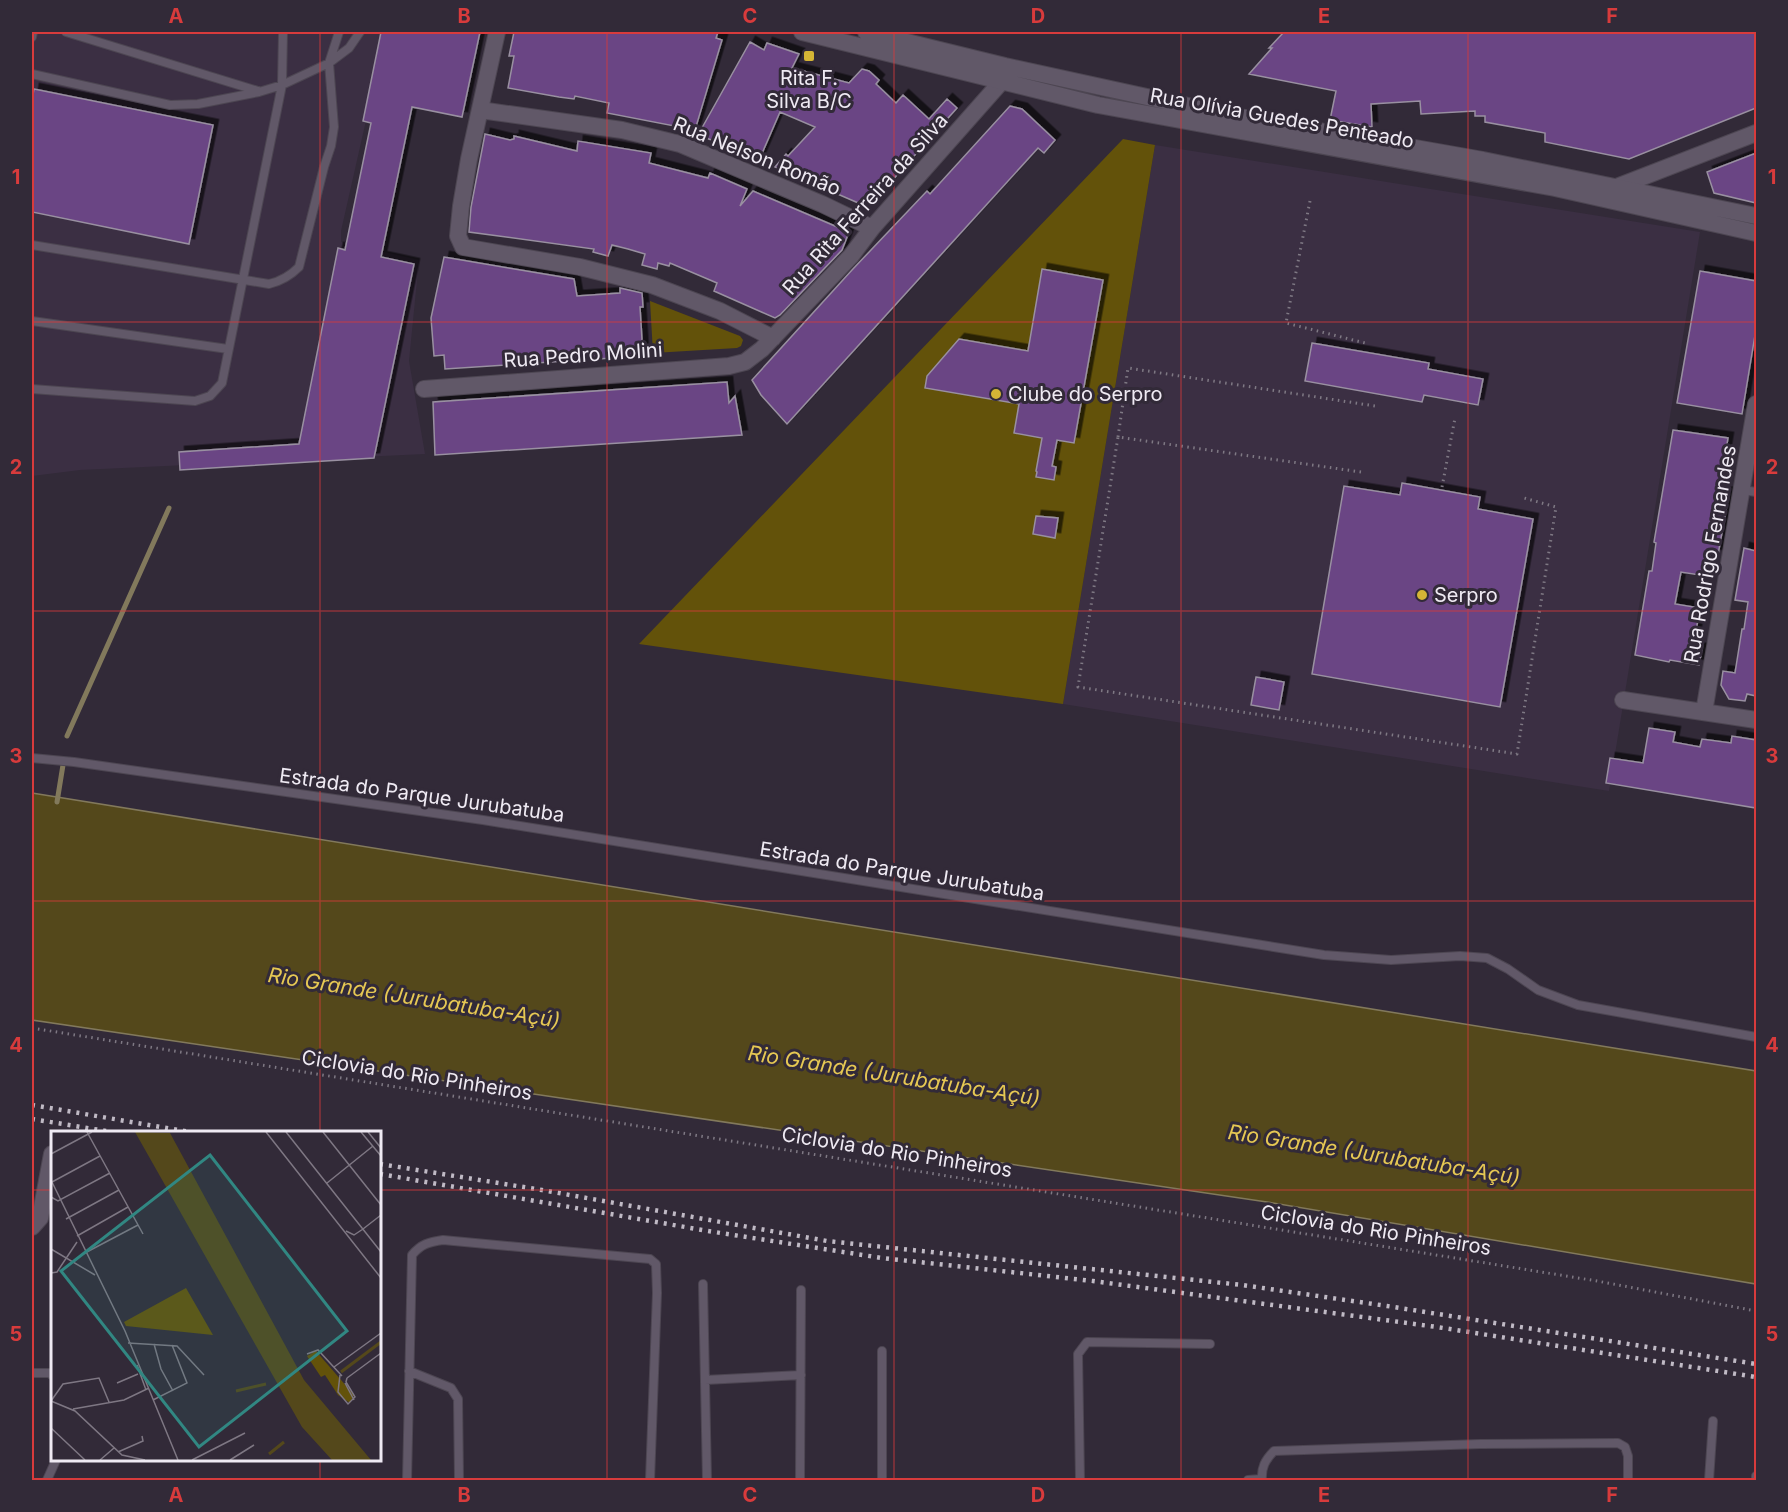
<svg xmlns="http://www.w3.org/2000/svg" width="1788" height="1512" font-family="Inter,sans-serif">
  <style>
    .built { fill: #3b2f43 }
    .green { fill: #63520a }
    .water { fill: #54481b; stroke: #82795c; stroke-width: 1.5 }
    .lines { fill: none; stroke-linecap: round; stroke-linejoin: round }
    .stream { stroke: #82795c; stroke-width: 5 }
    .building { fill: #6a4484; stroke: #9990a1; stroke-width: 1.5; filter: url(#shadow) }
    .service-casing { stroke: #4d4652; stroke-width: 10 }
    .minor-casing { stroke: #4d4652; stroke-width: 18 }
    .secondary-casing { stroke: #4d4652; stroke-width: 18 }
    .path { stroke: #7f7984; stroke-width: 3; stroke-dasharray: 1.5 4.5; stroke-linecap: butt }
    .service { stroke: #615868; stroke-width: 8 }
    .minor { stroke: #615868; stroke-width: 16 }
    .secondary { stroke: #615868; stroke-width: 16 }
    .rail { stroke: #c0bac5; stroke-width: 4.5; stroke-dasharray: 3 6; stroke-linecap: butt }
    .grid { fill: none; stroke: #d83b3c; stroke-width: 1.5; stroke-opacity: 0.55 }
    .poi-dot { fill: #d5b535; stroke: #322a38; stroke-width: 2 }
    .labels { text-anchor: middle; stroke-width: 6; stroke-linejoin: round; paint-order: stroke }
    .poi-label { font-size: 20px; fill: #efeaf3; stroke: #322a38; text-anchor: start }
    .street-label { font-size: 20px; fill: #efeaf3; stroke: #322a38 }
    .water-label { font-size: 21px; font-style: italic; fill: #e6c853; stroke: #322a38 }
    .inset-river { fill: none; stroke: #54481b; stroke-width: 3 }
    .inset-road { fill: none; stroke: #7e7783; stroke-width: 1.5 }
    .view { fill: #318782; fill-opacity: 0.15; stroke: #318782; stroke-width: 3 }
    .inset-edge { fill: none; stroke: #efeaf3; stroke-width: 3 }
    .neatline { fill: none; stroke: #d83b3c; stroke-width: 2 }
    .grid-label { font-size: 20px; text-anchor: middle; font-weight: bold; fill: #d83b3c }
  </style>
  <defs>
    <filter id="shadow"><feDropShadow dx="5.5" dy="-5.5" stdDeviation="0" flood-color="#0009"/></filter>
  </defs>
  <rect width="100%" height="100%" fill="#322a38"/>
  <path class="built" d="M32,32H386L341,231V242L419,260L409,361L425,454L80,470L32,476Z
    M1155,145L1700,232L1609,791L1063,704Z"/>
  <path class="green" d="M1123,139L1155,145L1063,704L639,644Z
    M650,301L740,336L743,340L741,346L737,348L653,353Z"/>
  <path class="water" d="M32,793L1756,1071V1284L1267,1202L32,1020Z"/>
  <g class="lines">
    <path class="stream" d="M67,736L169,508
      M57,802L63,765"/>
  </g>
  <path class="building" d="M381,32H480L462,117L412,107L381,257L414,264L374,458L180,470L179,452L299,444L338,248L345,250L371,123L363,121Z
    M514,32H718L716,38L722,40L695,130L607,113L609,103L575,96L574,99L559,97L508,88L514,56H509Z
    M1284,32H1756V108L1629,159L1545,142V133L1485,122V116H1475V111L1421,114L1420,101L1371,104L1372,127L1330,120L1336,91L1249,74L1272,48H1269Z
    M750,42L764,50L767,43L799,54L792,68L849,83L862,69L869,71L879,80L876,84L896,103L903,95L929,119L947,99L957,108L872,203L868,200L863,205L775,167L786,154L788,156L815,127L780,112L760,158L698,135Z
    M34,89L213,125L189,244L32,212V100Z
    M1010,106L1022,109L1055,140L1044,153L1038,148L787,424L761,395L752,380L852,270L927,191L930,194Z
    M485,134L510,140L514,139V136L577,151L578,141L651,153L649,163L708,178L710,173L747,189L740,206L753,191L849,232L842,250L780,315L775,318L714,291L717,283L670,263L669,266L658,263L657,269L642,265L645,254L628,249L612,245L608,256L593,252L594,249L469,232L471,207Z
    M1756,153V203L1714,193L1707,172Z
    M444,257L574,279L577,296L620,293V288L642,293L643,307H640L643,356L445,369L444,355L434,356L431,318Z
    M1042,269L1103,280L1074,443L1057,440L1052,466L1056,467L1054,480L1036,477L1037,472L1036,471L1042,438L1014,433L1019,404L925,388L927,376L959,339L1028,351Z
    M1700,271L1756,281V329L1742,414L1677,403Z
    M1312,343L1429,363L1428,369L1483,379L1478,405L1424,395L1422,402L1305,381Z
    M727,382L729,403L735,396L742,435L435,455L433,402Z
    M1673,430L1728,438L1719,492L1729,493L1718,555L1710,554L1706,576L1681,572L1675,604L1700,608L1693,648L1702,649L1699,665L1670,660L1669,662L1635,655L1649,571H1652L1656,543L1654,542Z
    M1402,483L1480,497L1478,509L1533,519L1500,707L1312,674L1344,486L1400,495Z
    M1036,516L1058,518L1055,538L1033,534Z
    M1744,548L1756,551V696L1747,694L1745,701L1729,699L1721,685L1723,671L1735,673L1742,629H1744L1748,602L1735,600Z
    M1256,677L1284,682L1279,710L1251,705Z
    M1649,728L1675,732L1673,742L1700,747L1702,739L1731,743L1732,736L1756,740V808L1606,783L1610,758L1643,763Z"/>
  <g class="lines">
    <g class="service-casing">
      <path id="service" d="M66,32L258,91
        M32,37L33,32
        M32,74L170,105L198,104L259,92L282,85L329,63L349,48L360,32
        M32,245L269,284C282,281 290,276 299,267L324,167L331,146L334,127L329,63L339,32
        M32,321L228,349
        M32,389L195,401L210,396L222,383L282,85L283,32
        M1743,490L1756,492
        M32,758L74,762L483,820L1324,955L1391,960L1460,956L1487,958L1508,969L1538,990L1578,1005L1756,1037
        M703,1284L707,1480
        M882,1351V1480
        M409,1371L451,1388L458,1399L459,1480
        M32,1373H49L52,1375
        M705,1380L801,1375
        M47,1480L56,1460
        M407,1480L412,1255C421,1244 429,1242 443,1240L650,1259L656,1264L657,1293L650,1480
        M800,1480L801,1290
        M1080,1480L1078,1354L1087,1342L1210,1344
        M1248,1480L1261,1479
        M1262,1480C1261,1468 1265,1460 1274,1451L1480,1444L1618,1443L1625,1447L1628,1456V1480
        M1709,1480L1713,1421
        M1756,1480V1476"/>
    </g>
    <g class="minor-casing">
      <path id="minor" d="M497,32L469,159L461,206L458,236L463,247L580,267L652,285L720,311L773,338
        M480,110L622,130L680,144L822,204L872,228
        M1609,190L1756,133
        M424,389L729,366L745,362L762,349L851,256L872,228L1002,81L1005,69
        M1623,700L1756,720
        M1704,712L1756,404
        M32,1227L40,1218L52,1154"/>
    </g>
    <g class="secondary-casing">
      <path id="secondary" d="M802,32L1098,105L1555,188L1756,233
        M866,32L1005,66L1234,116L1483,160L1756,216"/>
    </g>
    <path class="path" d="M1310,201L1286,323L1369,344
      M1118,437L1128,368L1375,406
      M1361,472L1118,437L1078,687L1517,754L1556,507L1524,498
      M1442,487L1455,418
      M32,1028L1597,1281L1756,1311"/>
    <use href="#service" class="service"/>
    <use href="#minor" class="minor"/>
    <use href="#secondary" class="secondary"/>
    <path class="rail" d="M32,1105L190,1132
      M32,1119L112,1132
      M380,1164L542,1190L827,1241L1242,1285L1387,1306L1756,1364
      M380,1174L708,1231L882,1258L1093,1281L1437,1327L1756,1377"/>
  </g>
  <path class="grid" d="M320,32V1132M607,32V1480M894,32V1480M1181,32V1480M1468,32V1480M32,322H1756M32,611H1756M32,901H1756M32,1190H52M380,1190H1756M320,1460V1480"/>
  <g class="poi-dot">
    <rect x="803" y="50" width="12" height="12" rx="3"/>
    <circle cx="996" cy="394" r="6"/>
    <circle cx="1422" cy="595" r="6"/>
  </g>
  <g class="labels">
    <g class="poi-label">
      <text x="809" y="85" text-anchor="middle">Rita F.<tspan x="809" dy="23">Silva B/C</tspan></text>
      <text x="1008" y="401">Clube do Serpro</text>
      <text x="1434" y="602">Serpro</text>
    </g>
    <g class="street-label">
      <text transform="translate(1282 118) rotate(10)" y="7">Rua Olívia Guedes Penteado</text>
      <text transform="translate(757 156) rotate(22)" y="7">Rua Nelson Romão</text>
      <text transform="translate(865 204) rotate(-48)" y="7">Rua Rita Ferreira da Silva</text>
      <text transform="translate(583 355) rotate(-4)" y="7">Rua Pedro Molini</text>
      <text transform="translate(1710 554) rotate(-80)" y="7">Rua Rodrigo Fernandes</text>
      <text transform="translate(422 795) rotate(8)" y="7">Estrada do Parque Jurubatuba</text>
      <text transform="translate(902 871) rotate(9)" y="7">Estrada do Parque Jurubatuba</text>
      <text transform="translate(417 1075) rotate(9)" y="7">Ciclovia do Rio Pinheiros</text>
      <text transform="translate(897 1152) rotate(9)" y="7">Ciclovia do Rio Pinheiros</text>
      <text transform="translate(1376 1230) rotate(9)" y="7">Ciclovia do Rio Pinheiros</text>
    </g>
    <g class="water-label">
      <text transform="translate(414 998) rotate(9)" y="7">Rio Grande (Jurubatuba-Açú)</text>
      <text transform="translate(894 1076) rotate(9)" y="7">Rio Grande (Jurubatuba-Açú)</text>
      <text transform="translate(1374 1155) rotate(9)" y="7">Rio Grande (Jurubatuba-Açú)</text>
    </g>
  </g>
  <g transform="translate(51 1131)">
    <rect width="330" height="330" fill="#322a38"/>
    <path d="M135,157L162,204L75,195L73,191ZM265,220L303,264L299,272L287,264L274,244L270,246L256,225Z" fill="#63520a"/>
    <path d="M84,1L119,2L253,249L320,329H281L251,296Z" fill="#54481b"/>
    <path class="inset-river" d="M290,241L330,211M185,260L215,253M218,323L233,311"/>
    <path class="inset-road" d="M36,1L92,103M215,1L330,147M235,1L330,121M272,1L330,74M310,1L330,25M317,1L330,17M0,23L41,1M0,49L74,200L127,329M1,51L49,25M276,52L322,15M0,66L7,70L59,42M15,88L68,59M312,98L330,84M295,100L303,104L312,98M26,105L77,76M0,118L44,144M32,123L87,94M0,142L6,141L26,111M77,212L126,215L153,244M103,213L110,238L122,260M256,223L267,219L291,245M86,234L95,259M283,236L330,202M289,244L287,261L297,273L304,266L295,251L296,247M296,247L330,222M66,252L87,243M294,252L303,269M102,269L136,252L121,214M0,270L24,280L71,324L94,329M0,270L12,253L48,247L58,271M22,278L73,269L98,257M0,297L34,329M67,321L92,310L91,305M49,329L63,317M141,329L194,302M179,329L203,314"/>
    <path class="view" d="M159,24L296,200L148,316L10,140Z"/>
    <rect width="330" height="330" class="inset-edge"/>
  </g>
  <rect width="1788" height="1512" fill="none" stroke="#322a38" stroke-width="66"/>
  <rect x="33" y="33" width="1722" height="1446" class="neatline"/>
  <g class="grid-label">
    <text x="176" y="23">A</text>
    <text x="464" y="23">B</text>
    <text x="750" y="23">C</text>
    <text x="1038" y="23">D</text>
    <text x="1324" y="23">E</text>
    <text x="1612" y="23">F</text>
    <text x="16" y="184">1</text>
    <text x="1772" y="184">1</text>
    <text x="16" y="474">2</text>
    <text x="1772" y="474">2</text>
    <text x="16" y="763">3</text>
    <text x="1772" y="763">3</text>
    <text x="16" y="1052">4</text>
    <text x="1772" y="1052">4</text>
    <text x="16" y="1341">5</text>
    <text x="1772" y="1341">5</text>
    <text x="176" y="1502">A</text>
    <text x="464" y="1502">B</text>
    <text x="750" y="1502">C</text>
    <text x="1038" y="1502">D</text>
    <text x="1324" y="1502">E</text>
    <text x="1612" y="1502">F</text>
  </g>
</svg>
